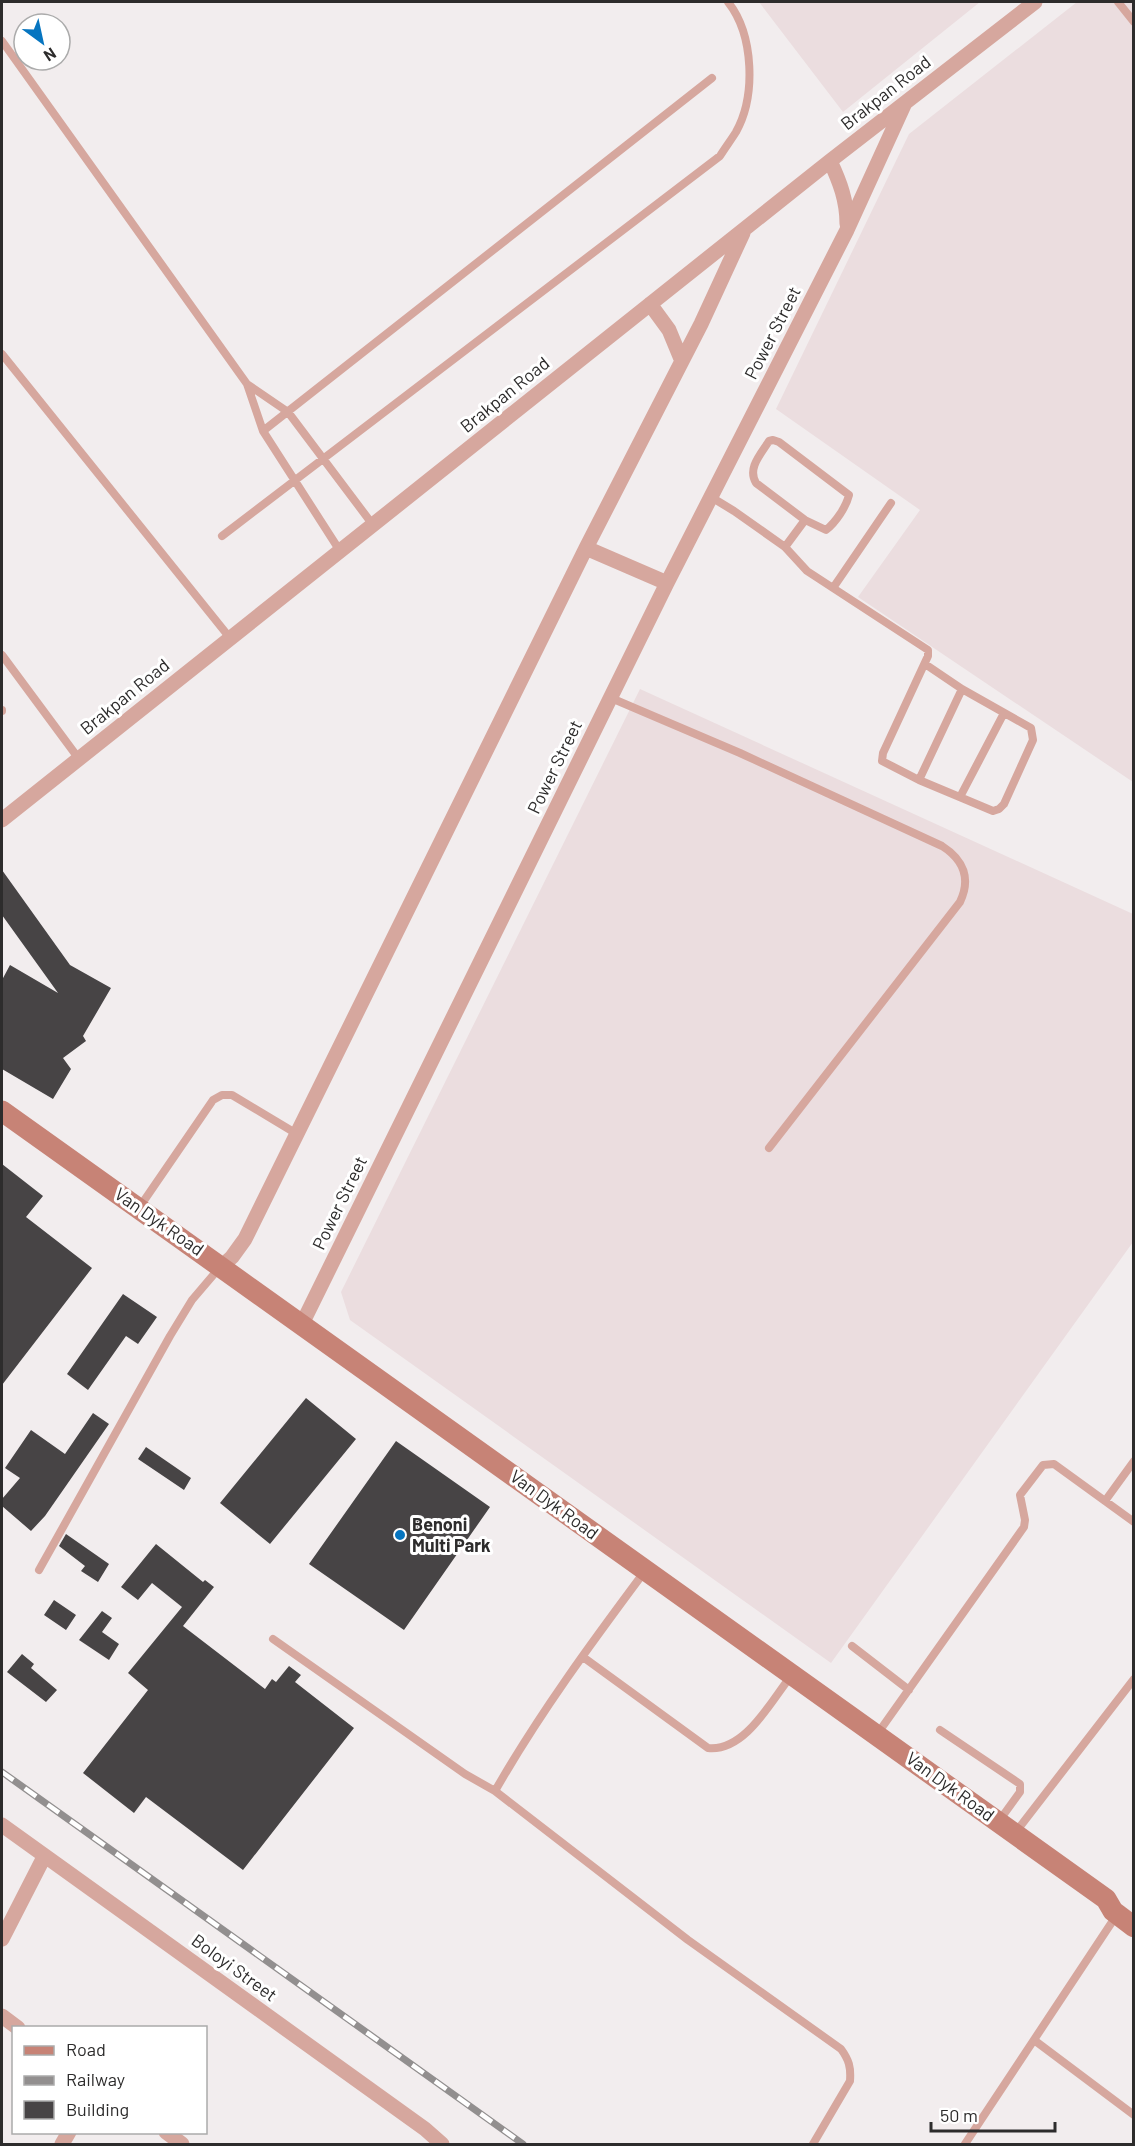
<svg xmlns="http://www.w3.org/2000/svg" width="1135" height="2146" font-family="Barlow,sans-serif">
  <style>
    .built { fill: #ebdddf }
    .building { fill: #474445 }
    .lines { fill: none; stroke-linecap: round; stroke-linejoin: round }
    .service { stroke: #d6a79e; stroke-width: 8 }
    .minor { stroke: #d6a79e; stroke-width: 15 }
    .secondary { stroke: #c78376; stroke-width: 21 }
    .rail-casing { stroke: #928f8f; stroke-width: 7 }
    .rail { stroke: #fff; stroke-width: 4.5; stroke-dasharray: 14; stroke-linecap: butt }
    .poi-dot { fill: #0675c0; stroke: #fff; stroke-width: 2 }
    .labels { text-anchor: middle; stroke-width: 6; stroke-linejoin: round; paint-order: stroke }
    .street-label { font-size: 18px; fill: #2d2c2c; stroke: #fff }
    .poi-label { font-size: 18px; font-weight: bold; fill: #2d2c2c; stroke: #fff; text-anchor: start }
  </style>
  <rect width="100%" height="100%" fill="#f2edee"/>
  <path class="built" d="M759,2H980L843,112Z
    M1077,2H1133V782L858,597L920,510L776,409L909,134Z
    M640,689L1133,914V1242L831,1663L350,1320L341,1292Z"/>
  <path class="building" d="M2,870L70,965L111,988L83,1036L86,1041L63,1058L71,1069L53,1099L2,1069V980L10,965L58,993L2,915Z
    M2,1164L43,1196L26,1217L92,1268L2,1385Z
    M123,1294L157,1317L138,1344L126,1336L88,1390L67,1374Z
    M306,1398L356,1439L270,1544L220,1503Z
    M93,1413L109,1424L45,1516L31,1531L2,1506V1499L20,1478L5,1468L31,1430L65,1454Z
    M396,1441L490,1507L404,1630L309,1564Z
    M146,1447L191,1478L184,1490L138,1459Z
    M66,1534L109,1564L98,1582L81,1571L85,1566L59,1546Z
    M156,1544L203,1582L205,1580L214,1587L183,1626L265,1689L272,1679L276,1682L289,1666L301,1675L295,1682L354,1728L243,1870L146,1797L134,1813L83,1773L148,1690L128,1673L182,1607L152,1583L138,1600L121,1587Z
    M54,1600L76,1615L66,1630L44,1615Z
    M102,1611L112,1618L102,1632L119,1644L109,1660L79,1640Z
    M22,1654L34,1664L31,1668L57,1690L46,1702L7,1672Z"/>
  <g class="lines">
    <path class="service" d="M1118,2L1134,22
      M2,41L247,384L263,431L340,551
      M2,354L230,638
      M247,384L288,412L373,525
      M263,431L712,78
      M773,440L779,442L849,495C846,507 836,522 826,530L805,520L756,483C747,468 761,454 769,441Z
      M711,497L734,511L785,547L807,571L928,650V656L883,753L882,761L919,780L993,811L999,809L1004,804L1033,740L1031,728L962,689L925,664
      M222,536L720,156C725,148 731,140 736,132C756,96 754,35 728,2
      M785,547L805,520
      M833,588L891,503
      M2,655L79,759
      M611,698L740,753L942,846C964,860 971,879 960,902L769,1148
      M2,710V711
      M919,780L962,689
      M960,797L1004,713
      M141,1205L213,1100L222,1095H232L297,1134
      M1105,1501L1134,1461
      M39,1570L170,1336L192,1300L221,1266
      M273,1639L465,1774L495,1791C539,1714 592,1642 645,1571
      M852,1646L909,1690
      M583,1657L708,1748C745,1752 771,1701 791,1676
      M940,1730L1020,1784V1792L999,1821
      M878,1733L1024,1527L1025,1520L1020,1495L1043,1465L1054,1464L1134,1522
      M495,1791L688,1940L841,2049C849,2060 851,2067 850,2081L813,2144
      M1015,1833L1134,1679
      M1034,2040L1134,2115
      M965,2144L1116,1916"/>
    <path class="minor" d="M830,161C840,182 847,201 847,224
      M650,304L669,330L681,359
      M586,548L667,583
      M2,820L830,161L1035,2
      M222,1266L232,1257L245,1239L586,548L701,324L743,233
      M302,1324L667,583L847,230L905,103
      M2,1825L425,2129L442,2144
      M2,1939L44,1857
      M2,2016L18,2028
      M166,2132L182,2144
      M62,2144L69,2132"/>
    <path class="secondary" d="M2,1111C372,1371 739,1635 1106,1899L1113,1911L1134,1927"/>
    <g class="rail-casing">
      <path id="rail" d="M2,1772L523,2144"/>
    </g>
    <use href="#rail" class="rail"/>
  </g>
  <circle class="poi-dot" cx="400" cy="1535" r="6"/>
  <g class="labels">
    <g class="street-label">
      <text transform="translate(886 93) rotate(-38)" y="6">Brakpan Road</text>
      <text transform="translate(773 333) rotate(-63)" y="6">Power Street</text>
      <text transform="translate(505 395) rotate(-39)" y="6">Brakpan Road</text>
      <text transform="translate(125 697) rotate(-39)" y="6">Brakpan Road</text>
      <text transform="translate(555 767) rotate(-64)" y="6">Power Street</text>
      <text transform="translate(340 1203) rotate(-64)" y="6">Power Street</text>
      <text transform="translate(159 1222) rotate(35)" y="6">Van Dyk Road</text>
      <text transform="translate(554 1505) rotate(36)" y="6">Van Dyk Road</text>
      <text transform="translate(950 1787) rotate(36)" y="6">Van Dyk Road</text>
      <text transform="translate(234 1968) rotate(36)" y="6">Boloyi Street</text>
    </g>
    <g class="poi-label">
      <text x="412" y="1531">Benoni<tspan x="412" dy="21">Multi Park</tspan></text>
    </g>
  </g>
  <rect width="1135" height="2146" fill="none" stroke="#2d2c2c" stroke-width="6"/>
  <rect x="12" y="2026" width="195" height="108" fill="#ffffff" stroke="#ababab" stroke-width="1.5"/>
  <rect x="24" y="2046" width="30" height="9" fill="#c78376" stroke="#ababab" stroke-width="1.5"/>
  <text x="66" y="2056" font-size="18" fill="#2d2c2c">Road</text>
  <rect x="24" y="2076" width="30" height="9" fill="#928f8f" stroke="#ababab" stroke-width="1.5"/>
  <text x="66" y="2086" font-size="18" fill="#2d2c2c">Railway</text>
  <rect x="24" y="2101" width="30" height="18" fill="#474445" stroke="#ababab" stroke-width="1.5"/>
  <text x="66" y="2116" font-size="18" fill="#2d2c2c">Building</text>
  <g transform="translate(42 42) rotate(147)"><circle r="28" fill="#ffffff" stroke="#ababab" stroke-width="1.5"/>
  <path d="M0-4.5L10 22L0 15L-10 22Z" fill="#0675c0"/>
  <text y="-9" font-size="16" font-weight="bold" text-anchor="middle" fill="#2d2c2c">N</text>
  </g>
  <path d="M931 2122v9h124v-9" fill="none" stroke="#2d2c2c" stroke-width="3"/>
  <text x="940" y="2122" font-size="18" fill="#2d2c2c" stroke="#ffffff" stroke-width="4.5" paint-order="stroke">50 m</text>
</svg>
